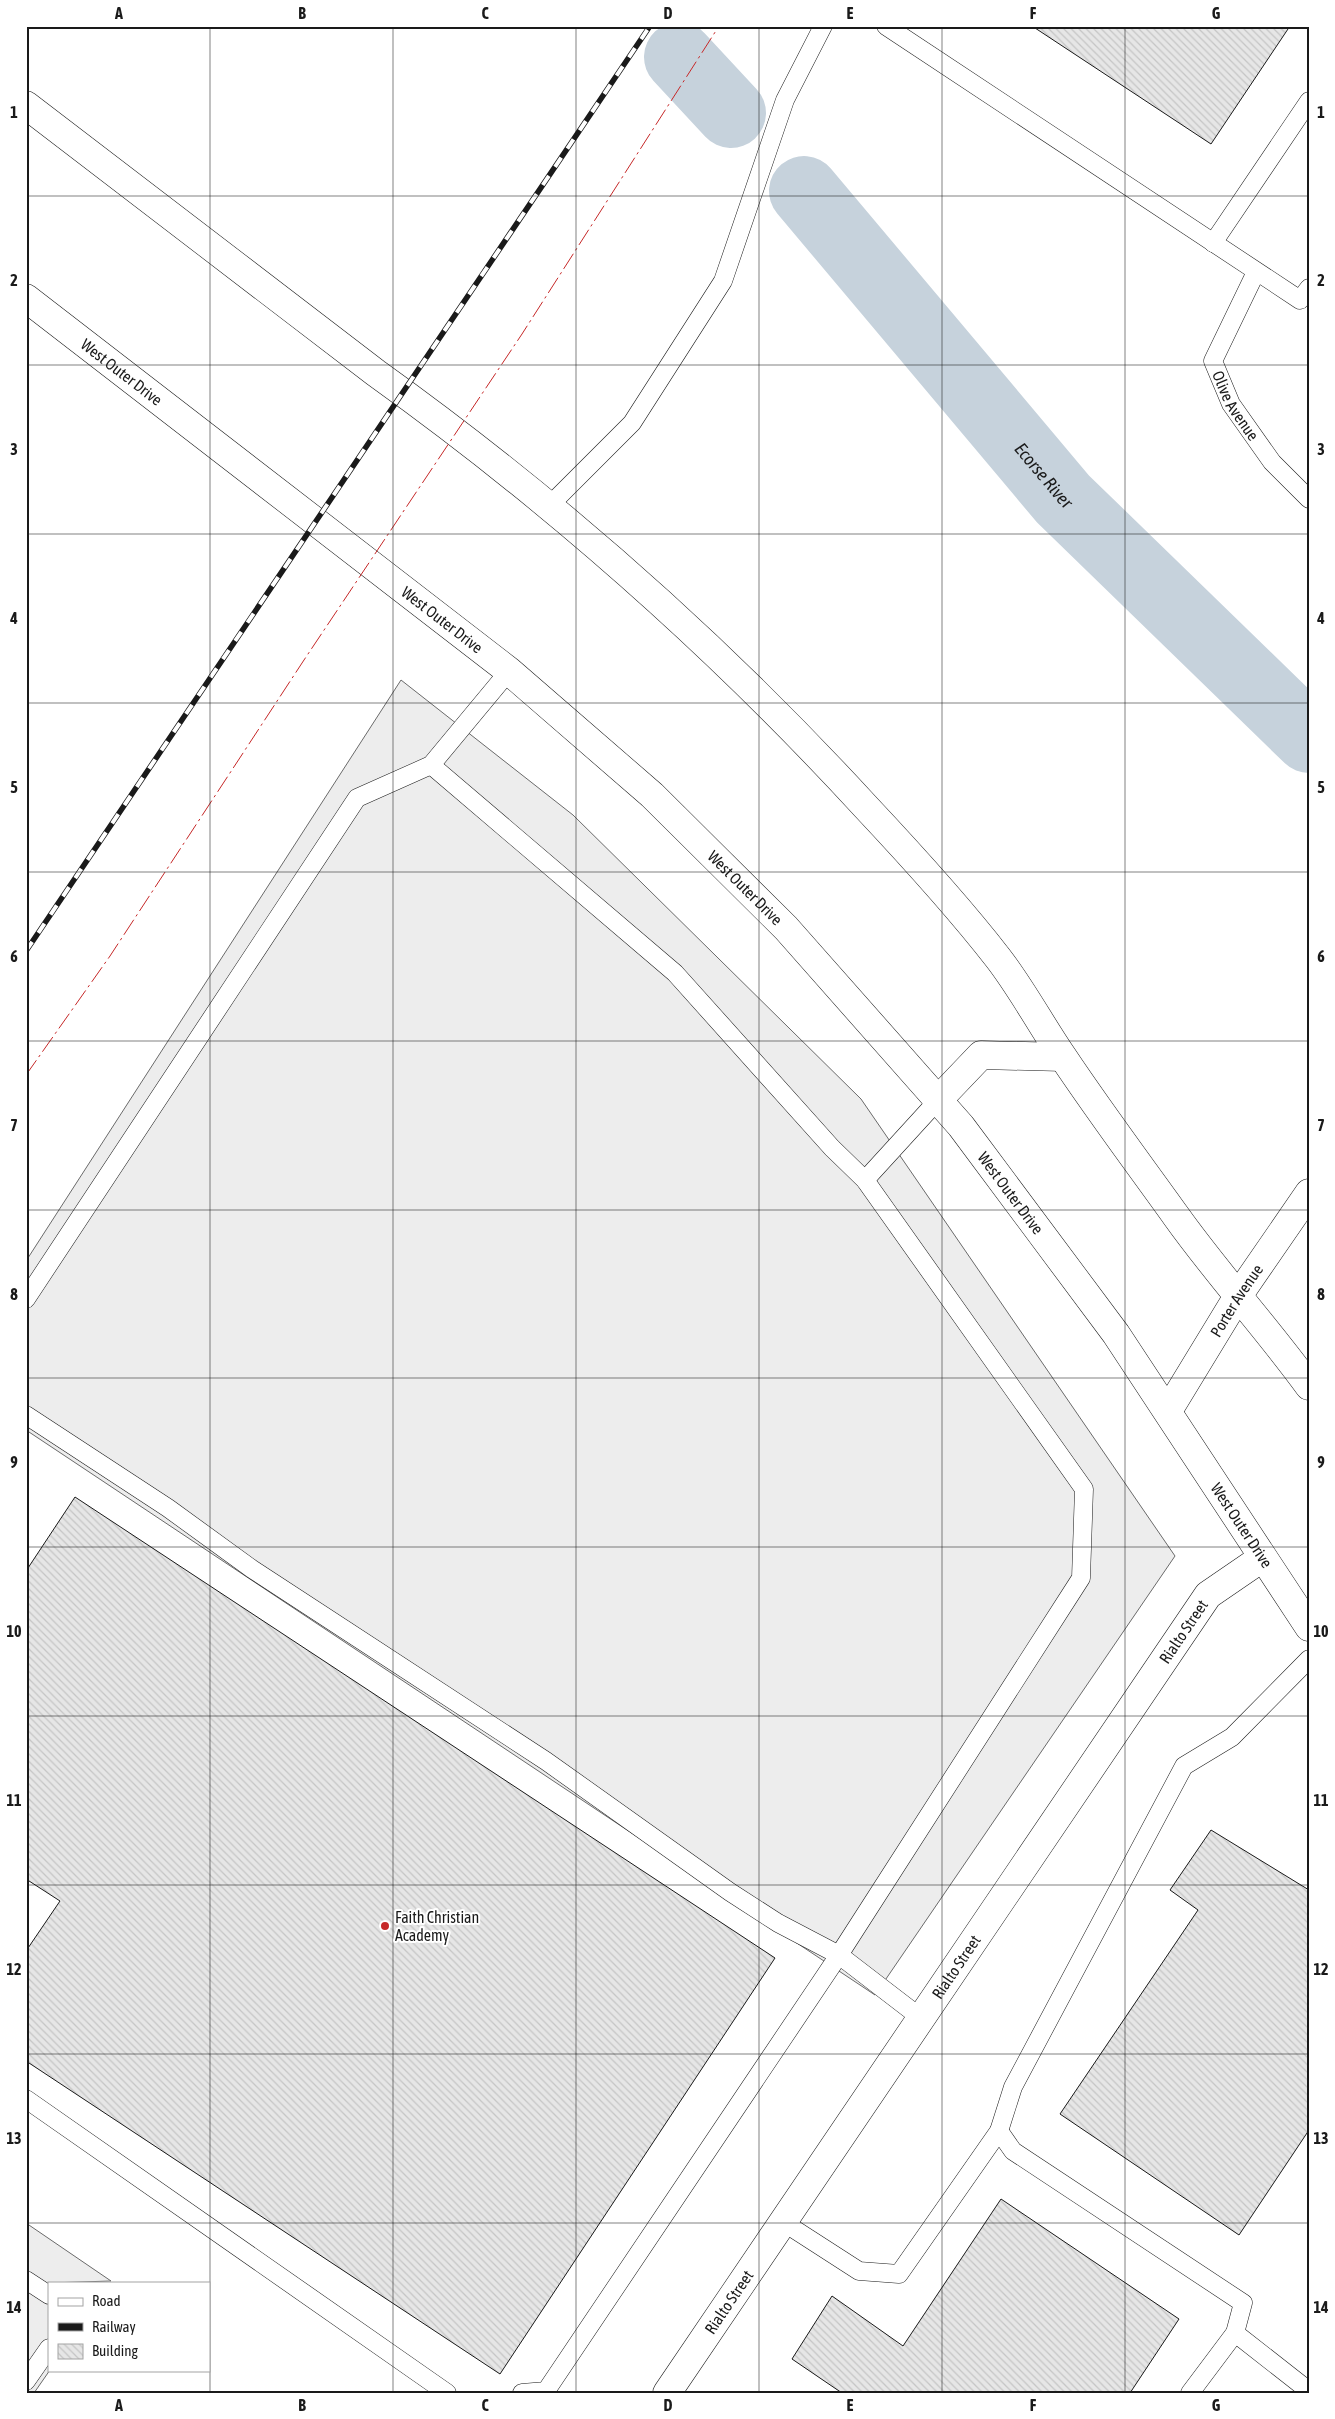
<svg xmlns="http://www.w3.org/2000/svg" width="1335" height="2419" font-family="'Asap Condensed',sans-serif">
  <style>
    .parking { fill: #ededed; stroke: #6a6a6a }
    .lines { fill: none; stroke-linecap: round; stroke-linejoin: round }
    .river { stroke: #c6d2dc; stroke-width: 70 }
    .building { fill: url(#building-back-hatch); stroke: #1a1a1a }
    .service-casing { stroke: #1a1a1a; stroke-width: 19 }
    .minor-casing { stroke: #1a1a1a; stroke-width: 29 }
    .secondary-casing { stroke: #1a1a1a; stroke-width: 29 }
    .service { stroke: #fff; stroke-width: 18 }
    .minor { stroke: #fff; stroke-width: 28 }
    .secondary { stroke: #fff; stroke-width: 28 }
    .rail-casing { stroke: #1a1a1a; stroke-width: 5.5 }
    .rail { stroke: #fff; stroke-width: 4; stroke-dasharray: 11; stroke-linecap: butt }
    .power { stroke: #c62828; stroke-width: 1; stroke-dasharray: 18 4 2.5 4; stroke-linecap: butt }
    .grid { fill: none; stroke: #1a1a1a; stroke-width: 1; stroke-opacity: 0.55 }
    .poi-dot { fill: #c62828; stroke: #fff; stroke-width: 2 }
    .labels { text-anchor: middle; stroke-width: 4; stroke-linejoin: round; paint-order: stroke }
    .street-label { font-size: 16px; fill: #1a1a1a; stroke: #fff }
    .poi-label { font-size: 16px; fill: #1a1a1a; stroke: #fff; text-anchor: start }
    .water-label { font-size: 18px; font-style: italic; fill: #1a1a1a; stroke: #fff }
    .neatline { fill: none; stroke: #1a1a1a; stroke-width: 2 }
    .grid-label { font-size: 16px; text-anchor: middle; font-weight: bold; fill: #1a1a1a }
  </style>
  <defs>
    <pattern id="building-back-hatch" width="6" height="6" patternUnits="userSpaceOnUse" patternTransform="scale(1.25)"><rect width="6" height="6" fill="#e6e6e6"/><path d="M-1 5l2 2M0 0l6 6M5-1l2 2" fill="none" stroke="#c5c5c5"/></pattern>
  </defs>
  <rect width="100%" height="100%" fill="#fff"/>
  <path class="parking" d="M401,680L573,815L861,1099L1175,1556L875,1995L26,1430V1261Z
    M26,2223L111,2281L49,2283L50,2370L34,2393H26Z"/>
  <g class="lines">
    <g class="river">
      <path d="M679,57L731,113"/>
      <path id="s1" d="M804,191L1063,499L1309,738"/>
    </g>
  </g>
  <path class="building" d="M1032,26H1290L1211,144Z
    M75,1497L775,1958L500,2374L26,2061V1951L60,1901L26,1879V1571Z
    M1211,1830L1309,1890V2130L1239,2235L1060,2114L1198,1910L1170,1890Z
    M1001,2199L1179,2319L1130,2393H842L792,2359L832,2296L903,2346Z"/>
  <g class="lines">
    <g class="service-casing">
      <g id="service">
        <path d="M886,26L1300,300L1309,288"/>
        <path d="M1213,243L1309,101"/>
        <path id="s2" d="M1256,272L1213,361L1231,404L1272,462L1309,499"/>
        <path d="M548,507L632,423L723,281L785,100L823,26"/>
        <path d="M865,1180L939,1099"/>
        <path d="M26,1299L357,798L431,765L509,671"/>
        <path d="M26,1415L168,1508L252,1569L546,1761L730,1892L778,1923L839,1955L1081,1578L1084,1489L865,1180L832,1148L675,973L431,765"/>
        <path d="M26,2099L447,2393"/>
        <path d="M999,2131L1013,2151L1243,2303L1235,2333L1190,2393"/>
        <path d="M783,2222L859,2271L899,2274L999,2131L1013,2087L1184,1766L1232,1737L1309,1659"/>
        <path d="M26,2280L49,2295"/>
        <path d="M1235,2333L1309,2391"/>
        <path d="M26,2381L49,2348"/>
        <path d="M522,2393L546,2391L839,1955L921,2018"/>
      </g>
    </g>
    <g class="minor-casing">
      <g id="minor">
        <path id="s3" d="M1168,1411L1238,1296L1309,1193"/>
        <path id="s4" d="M667,2393L1208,1595L1262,1558"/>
      </g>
    </g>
    <g class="secondary-casing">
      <g id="secondary">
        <path d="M26,105L376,373C553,500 718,646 865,806C911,855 957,905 998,958C1022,989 1041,1025 1063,1057C1099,1111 1138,1163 1176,1216C1218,1275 1267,1328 1309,1386"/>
        <path id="s5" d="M26,298L509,671L652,795L786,928L961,1126L1116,1334L1309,1627"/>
        <path d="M939,1099L981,1055L1062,1057"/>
      </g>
    </g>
    <use href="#service" class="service"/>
    <use href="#minor" class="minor"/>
    <use href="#secondary" class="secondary"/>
    <g class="rail-casing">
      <path id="rail" d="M26,951L650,26"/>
    </g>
    <use href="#rail" class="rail"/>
    <path class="power" d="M26,1075L110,956L304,660L522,334L719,26"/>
  </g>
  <path class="grid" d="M210,26V2393M393,26V2393M576,26V2393M759,26V2393M942,26V2393M1125,26V2393M26,196H1309M26,365H1309M26,534H1309M26,703H1309M26,872H1309M26,1041H1309M26,1210H1309M26,1378H1309M26,1547H1309M26,1716H1309M26,1885H1309M26,2054H1309M26,2223H1309"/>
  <circle class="poi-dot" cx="385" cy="1926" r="5"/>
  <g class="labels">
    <g class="street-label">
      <text dy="6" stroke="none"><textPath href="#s5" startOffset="121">West Outer Drive</textPath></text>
      <text dy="6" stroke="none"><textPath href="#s2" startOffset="149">Olive Avenue</textPath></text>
      <text dy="6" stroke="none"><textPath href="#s5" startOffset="526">West Outer Drive</textPath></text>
      <text dy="6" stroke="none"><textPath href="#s5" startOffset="931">West Outer Drive</textPath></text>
      <text dy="6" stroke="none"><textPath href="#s5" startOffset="1336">West Outer Drive</textPath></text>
      <text dy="6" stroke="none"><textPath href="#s3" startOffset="130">Porter Avenue</textPath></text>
      <text dy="6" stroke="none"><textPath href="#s5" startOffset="1741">West Outer Drive</textPath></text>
      <text dy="6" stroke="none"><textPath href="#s4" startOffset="920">Rialto Street</textPath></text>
      <text dy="6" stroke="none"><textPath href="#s4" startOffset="515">Rialto Street</textPath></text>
      <text dy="6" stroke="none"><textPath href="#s4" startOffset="110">Rialto Street</textPath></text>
    </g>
    <g class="poi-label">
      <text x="395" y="1923">Faith Christian<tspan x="395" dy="18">Academy</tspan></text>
    </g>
    <g class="water-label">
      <text dy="6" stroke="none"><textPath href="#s1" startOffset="372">Ecorse River</textPath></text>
    </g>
  </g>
  <rect width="1335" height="2419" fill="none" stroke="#ffffff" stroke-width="55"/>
  <rect x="48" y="2282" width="162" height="90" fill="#ffffff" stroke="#a3a3a3"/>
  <rect x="58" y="2298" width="25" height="8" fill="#ffffff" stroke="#a3a3a3"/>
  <text x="92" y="2306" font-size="15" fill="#1a1a1a">Road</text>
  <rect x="58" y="2323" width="25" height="8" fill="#1a1a1a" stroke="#a3a3a3"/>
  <text x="92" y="2332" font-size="15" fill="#1a1a1a">Railway</text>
  <rect x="58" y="2344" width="25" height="15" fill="url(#building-back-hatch)" stroke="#a3a3a3"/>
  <text x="92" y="2356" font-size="15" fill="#1a1a1a">Building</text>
  <rect x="28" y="28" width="1280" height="2364" class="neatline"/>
  <g class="grid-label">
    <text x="119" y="19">A</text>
    <text x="302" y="19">B</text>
    <text x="485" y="19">C</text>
    <text x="668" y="19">D</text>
    <text x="850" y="19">E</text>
    <text x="1033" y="19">F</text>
    <text x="1216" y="19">G</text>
    <text x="14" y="118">1</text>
    <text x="1321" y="118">1</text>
    <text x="14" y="286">2</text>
    <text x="1321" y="286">2</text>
    <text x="14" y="455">3</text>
    <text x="1321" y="455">3</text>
    <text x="14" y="624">4</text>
    <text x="1321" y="624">4</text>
    <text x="14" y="793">5</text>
    <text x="1321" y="793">5</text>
    <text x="14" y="962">6</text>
    <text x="1321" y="962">6</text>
    <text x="14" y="1131">7</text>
    <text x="1321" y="1131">7</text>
    <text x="14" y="1300">8</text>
    <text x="1321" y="1300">8</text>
    <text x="14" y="1468">9</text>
    <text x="1321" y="1468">9</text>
    <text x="14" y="1637">10</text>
    <text x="1321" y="1637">10</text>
    <text x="14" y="1806">11</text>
    <text x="1321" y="1806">11</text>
    <text x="14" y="1975">12</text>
    <text x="1321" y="1975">12</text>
    <text x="14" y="2144">13</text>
    <text x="1321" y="2144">13</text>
    <text x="14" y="2313">14</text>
    <text x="1321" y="2313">14</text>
    <text x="119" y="2411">A</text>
    <text x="302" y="2411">B</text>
    <text x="485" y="2411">C</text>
    <text x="668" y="2411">D</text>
    <text x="850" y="2411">E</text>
    <text x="1033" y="2411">F</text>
    <text x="1216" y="2411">G</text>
  </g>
</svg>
